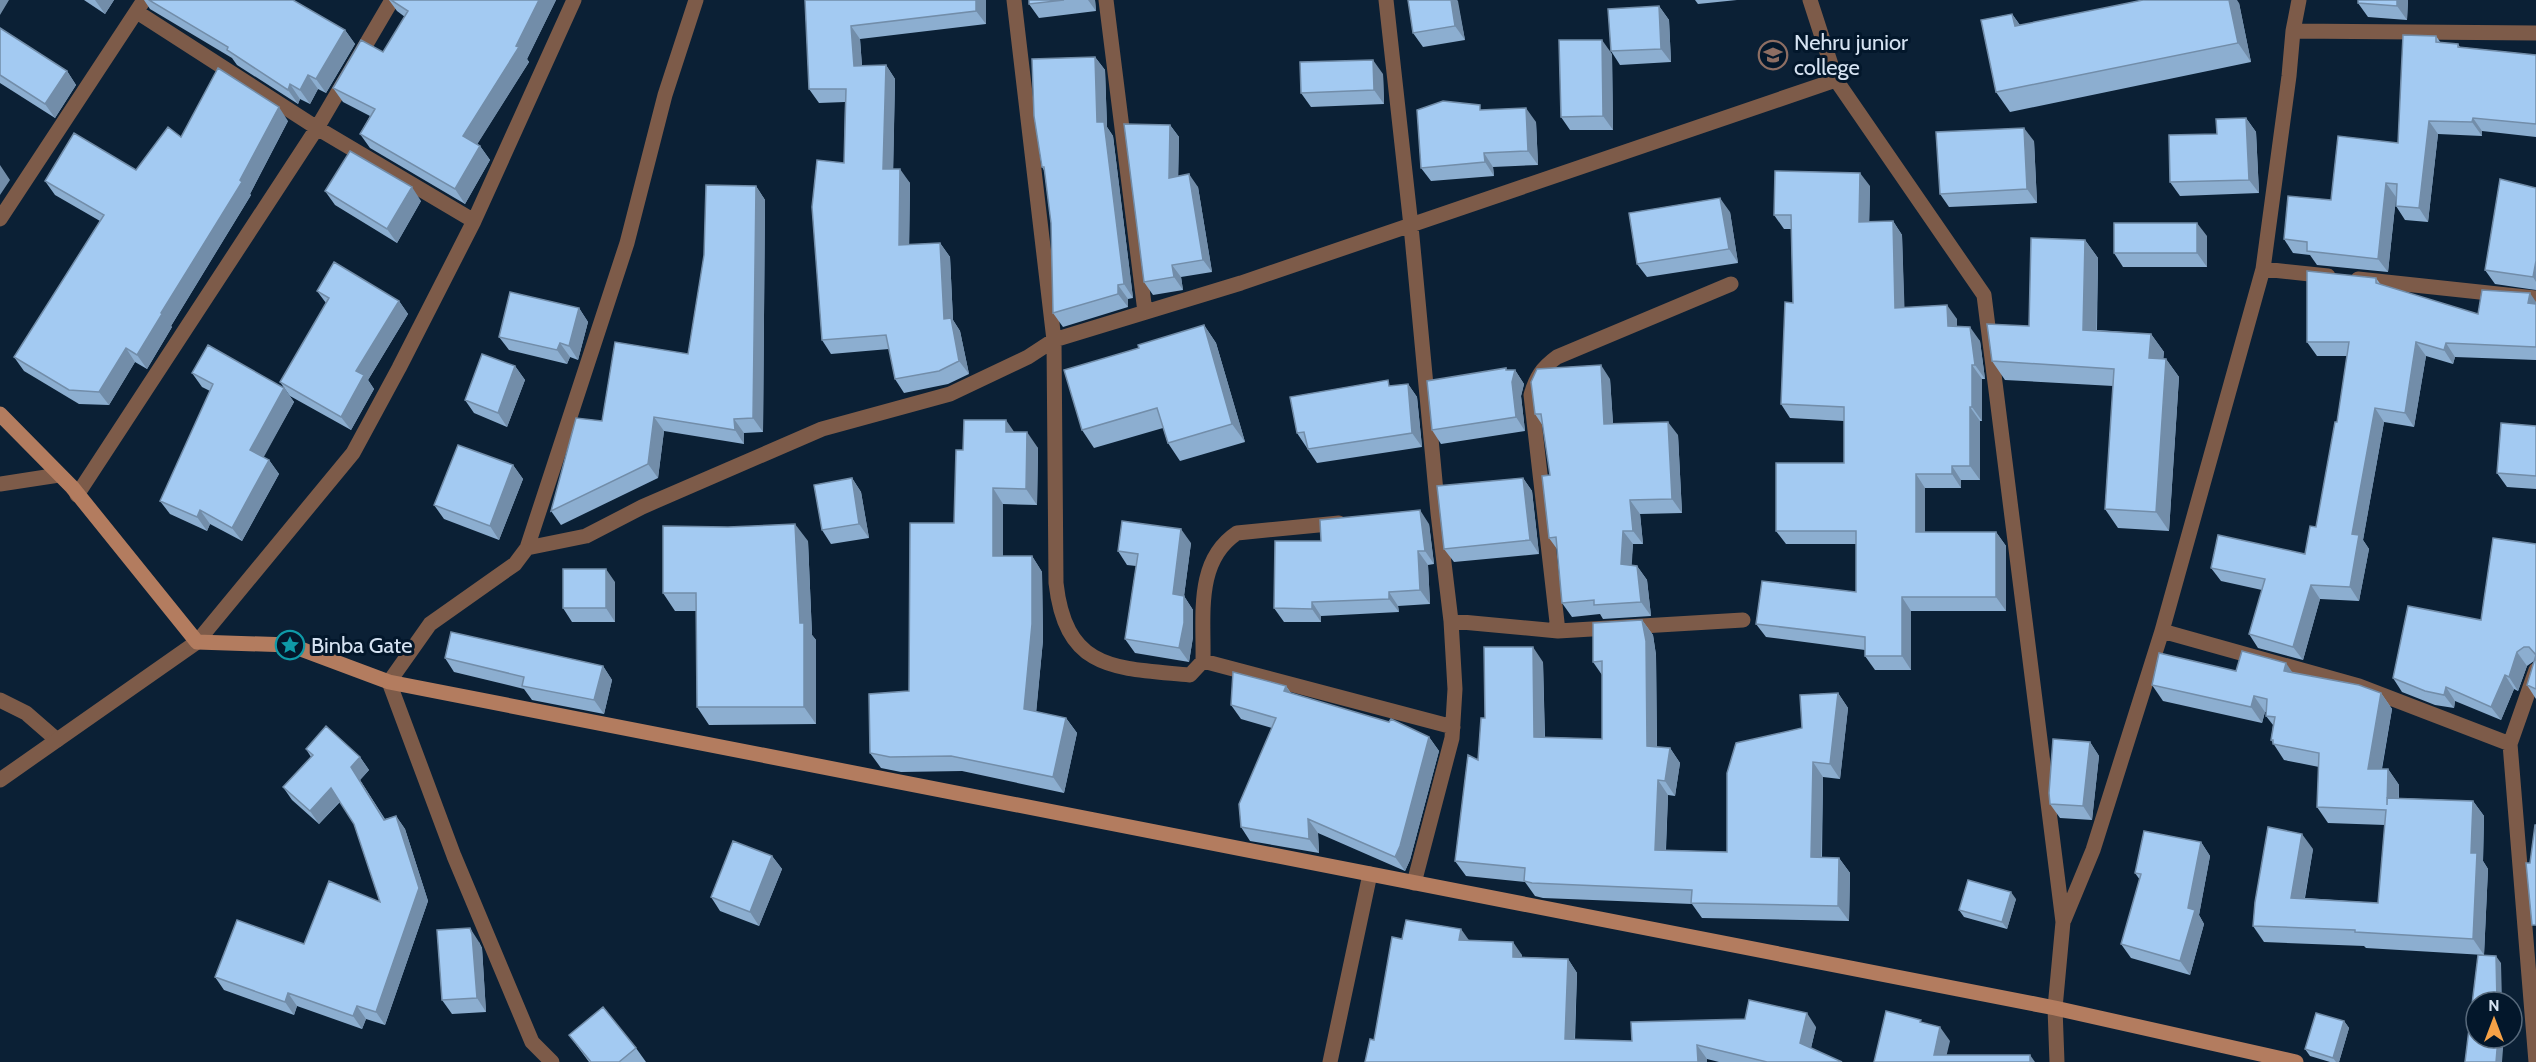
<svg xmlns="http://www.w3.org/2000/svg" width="2536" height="1062" font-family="Cabin,sans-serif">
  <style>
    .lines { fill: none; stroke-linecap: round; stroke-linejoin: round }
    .minor { stroke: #7d5b49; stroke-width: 15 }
    .tertiary { stroke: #7d5b49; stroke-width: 15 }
    .secondary { stroke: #b37c5f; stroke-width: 15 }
    .wall { fill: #8caed0 }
    .shaded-wall { fill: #728da9 }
    .building { fill: #a3caf2; stroke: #728da9; stroke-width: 1.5 }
    .labels { text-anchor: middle; stroke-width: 6; stroke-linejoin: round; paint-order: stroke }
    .poi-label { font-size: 22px; fill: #d6e3f2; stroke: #03172b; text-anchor: start }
  </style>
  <rect width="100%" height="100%" fill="#0b2035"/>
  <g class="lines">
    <path class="minor" d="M1014,0L1054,340L1056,583C1066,672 1117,668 1190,675L1203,661L1453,727
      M1106,0L1145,312
      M1386,0L1411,226L1438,513L1451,621L1455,689L1452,738L1414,883
      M1810,0L1836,80L1984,295L2063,922L2055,1008L2057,1062
      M137,12L317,128L474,221
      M2293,31L2536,33
      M0,219L144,0
      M2263,269L2328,276
      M2358,279L2536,298
      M0,484L59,475
      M77,495L317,128L392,0
      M527,548L627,243L665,95L696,0
      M1451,621L1558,631L1743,620
      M1558,631L1531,395C1536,377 1542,368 1557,357L1731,284
      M2162,631L2359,686L2510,744
      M197,642L353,453L399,368L474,221L574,0
      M1203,661C1204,615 1195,561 1237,533L1339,523
      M0,700L26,713L57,740
      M2064,920L2093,850L2162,631L2263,269L2289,76L2293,31L2299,0
      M552,1062L532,1042L454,856L389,682L430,624L515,564L527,548L586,536L642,507L822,429L950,394L1028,357L1054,340L1241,283L1836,80
      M1330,1062L1370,874
      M2536,1062L2510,744L2536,670"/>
    <path class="tertiary" d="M0,780L197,642"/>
    <path class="secondary" d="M0,414L72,487L197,642L290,645L389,682L2055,1008L2296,1062"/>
  </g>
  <path class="wall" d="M84,0H114L105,14Z
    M144,0H293L345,30L355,44L326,93L318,89L310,104L300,99L298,104L237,65L232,58L150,9Z
    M389,0H556L527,59L529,62L477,144L480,146L490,160L465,204L370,148L360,134L370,116L343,102L333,88L383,52L405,17L397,11Z
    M805,0H986V24L860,39L862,66L886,65L895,79L893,169L910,183L909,245L940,243L950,257L953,320L960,331L969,374L948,384L904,393L895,379L889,349L831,354L822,340L844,163L845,102L819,103L809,89Z
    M1029,0H1095L1096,11L1039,18L1029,4Z
    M1408,0H1457L1465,40L1423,47L1413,33Z
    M1695,0H1737L1698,4Z
    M2408,0L2407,20L2368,17L2358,3Z
    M2239,3L2251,62L2010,112L1996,92L2012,14L2020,25Z
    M1659,6L1669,20L1671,62L1620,65L1611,51Z
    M0,28L67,71L76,85L55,118L0,83Z
    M2436,36L2441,43L2458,44L2460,47L2536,55V137L2482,131V136L2438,134L2428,222L2405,220L2396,206V197L2388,272L2317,265L2310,255L2293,253L2284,239L2398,143Z
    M1612,54L1613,130H1570L1561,117Z
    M1095,57L1105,70L1107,127L1113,136L1133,298L1128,299V307L1063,327L1053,313L1051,223L1045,172L1042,167Z
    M1383,74L1384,104L1311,107L1301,93Z
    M1483,110L1536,122L1538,165L1493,167L1494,176L1431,181L1421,168Z
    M2246,118L2256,132L2259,193L2180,196L2170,182L2217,134Z
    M288,121L250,194L251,195L171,326L172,327L147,369L135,362L109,405L79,404L24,371L14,357L100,221L55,195L45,181L136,170L181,137Z
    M1170,125L1179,137L1178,176L1198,187L1212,272L1181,277L1183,290L1153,295L1144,282Z
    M2034,141L2037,203L1949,207L1940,194Z
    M756,186L765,200L763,432L744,433V444L664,431L658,478L561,525L551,511L602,421L688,354Z
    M1870,186L1869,222L1893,221L1902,235L1904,307L1957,319V326L1980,341L1985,379H1982V421H1980V480H1961V488H1925V532H1996L2006,546V611H1911V670H1875L1865,656V650L1766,637L1756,624L1856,592V544H1786L1776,531L1844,463V421L1790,418L1781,404L1793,303L1791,229H1784L1774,215Z
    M2536,188V290L2495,284L2485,270Z
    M325,191L421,201L397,243L335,205Z
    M1730,212L1738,263L1647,277L1637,264Z
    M2207,236V267H2123L2114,253Z
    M2085,240L2098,258L2097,330L2151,334L2164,352L2163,359H2166L2179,377L2169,531L2118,528L2105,509L2113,386L2005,380L1992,361L2029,326Z
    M2376,278L2381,285L2478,314L2536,302V360L2455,357L2453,364L2426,356L2414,427L2384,422L2363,540L2369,549L2359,601L2320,599L2303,660L2258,648L2249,634L2262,590L2221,581L2211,568L2305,554L2316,527L2337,422L2347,356H2317L2307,342Z
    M317,291L399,301L408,314L368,380L374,389L351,430L290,396L280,382L326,303Z
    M579,308L588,322L578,360L570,357L567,364L509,350L499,337Z
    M1204,325L1216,343L1245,442L1180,461L1168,443L1163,428L1094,448L1082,430L1139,348Z
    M515,366L525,380L507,427L474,413L465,400Z
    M1515,370L1524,384L1521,396L1525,431L1441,444L1432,430Z
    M192,373L284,388L294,402L263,457L269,460L279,474L242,541L210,524L207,531L170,514L160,501L210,391L202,387Z
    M1610,379L1613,424L1678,435L1682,513L1640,514L1643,544H1633L1631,565L1637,566L1647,580L1651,616L1603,619L1600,614L1572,617L1562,603L1557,549L1549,538L1550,475L1543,426L1535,414Z
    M1408,384L1417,397L1422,447L1317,463L1297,433L1392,386Z
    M2536,426V489L2507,487L2497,473Z
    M1015,432L1038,448L1037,505L1003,504V556H1032L1042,572L1043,640L1036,712L1066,718L1077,733L1064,793L962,771L901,772L881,768L870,753L909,691L954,523L963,450Z
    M513,465L523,479L499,540L444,519L434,505Z
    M852,478L861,492L869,538L831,544L822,530Z
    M1523,478L1532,491L1539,554L1454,562L1444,549Z
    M1429,524L1434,564L1428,565L1430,604L1398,606L1399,612L1321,616V622H1284L1274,608L1321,541Z
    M808,541L812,635L816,640V724L709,725L697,707L696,611H675L663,593Z
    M1191,543L1184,596L1193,610V637L1189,662L1135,653L1125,639L1136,566L1127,565L1118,551Z
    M2536,544V699L2527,685L2534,661L2527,666L2518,691L2514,689L2501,720L2455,701L2454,708L2435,705L2402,692L2393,678L2481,620Z
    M615,582V622H572L563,608Z
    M1642,620L1653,635L1656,655L1657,747L1670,748L1680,763L1675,796L1668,795L1666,850L1727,852L1802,728L1838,693L1848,708L1840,779L1823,777L1822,857L1839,858L1850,873L1849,921L1702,918L1692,904L1543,898L1535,896L1525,882L1466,876L1455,861L1478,760L1485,718L1543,662L1545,737L1602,739V675L1593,662Z
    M445,658L603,666L612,680L604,714L532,700L524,689L454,672Z
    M2236,671L2293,673L2381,693L2392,709L2382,769H2388L2399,785V798L2473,801L2484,816L2483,861L2488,869L2484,955L2366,948L2364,946L2264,942L2253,926L2313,849L2305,898L2378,903L2385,825L2328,823L2317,807L2319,767L2284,760L2271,740L2273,725L2266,716V712H2265L2262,723L2163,701L2152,685Z
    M1286,686L1291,693L1429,737L1439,751L1410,860L1405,871L1318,833L1319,853L1250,841L1241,827L1272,728L1241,719L1231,705Z
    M2090,742L2099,756L2092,820L2060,818L2050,804Z
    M306,749L360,757L369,770L360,780L385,819L396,816L405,829L428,901L385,1025L366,1019L362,1029L297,1006L294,1015L224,990L215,977L304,944L380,902L354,824L340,802L319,824L292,800L283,787L311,757Z
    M2201,842L2210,856L2199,915L2204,924L2190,975L2131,958L2121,944L2140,880L2135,873Z
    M772,856L782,869L759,926L720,911L711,897Z
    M2016,899L2007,929L1964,917L1959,910Z
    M1402,939L1469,940L1522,955V957L1568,959L1577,973L1575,1040L1632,1041L1816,1027L1811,1048L1842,1062H1719L1707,1059V1062H1365L1374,1040Z
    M479,942L482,948L486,1012L452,1014L442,1000Z
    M2344,1021L2349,1028L2339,1062H2330L2310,1056L2305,1049Z
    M569,1035L636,1048L646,1062H589Z"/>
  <path class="shaded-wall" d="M0,0H9L0,15Z
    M95,0H114L105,14Z
    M539,0H556L527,59L529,62L473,151L463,136L516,46Z
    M976,0H986V24L976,11Z
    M1088,0H1095L1096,11Z
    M1451,0H1457L1458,1L1465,40L1455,26Z
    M2229,0H2237L2239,3L2251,62L2238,43Z
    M2397,0H2408L2407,20L2397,6Z
    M1659,6L1669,20L1671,62L1661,49Z
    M2012,14L2026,34L2015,26Z
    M851,26L860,39L863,80L854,66Z
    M345,30L355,44L326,93L316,79Z
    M1602,40L1612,54L1613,130L1603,116Z
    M1095,57L1105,70L1107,127L1113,136L1133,298L1124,284L1097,122Z
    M1373,60L1383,74L1384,104L1374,90Z
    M886,65L895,79L893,182L883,169Z
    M67,71L76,85L55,118L45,104Z
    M308,75L318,89L310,104L300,90Z
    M290,84L300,99L298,104L288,90Z
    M279,107L288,121L250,194L251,195L171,326L172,327L147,369L137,355L161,313L240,180Z
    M1526,108L1536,122L1538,165L1528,151Z
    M2246,118L2256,132L2259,193L2249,180Z
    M2473,118L2482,131V136L2472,122Z
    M2429,121L2438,134L2428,222L2419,208Z
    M1170,125L1179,137L1178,191L1169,178Z
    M2024,128L2034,141L2037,203L2027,189Z
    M480,146L490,160L465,204L455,189Z
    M1484,153L1493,167L1494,176L1485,162Z
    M0,165L10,180L0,195Z
    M900,169L910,183L909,259L899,245Z
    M1860,173L1870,186L1869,236L1859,222Z
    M1189,174L1198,187L1212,272L1203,260Z
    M2386,183L2396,197L2388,272L2378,259Z
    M756,186L765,200L763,432L753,418Z
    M412,187L421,201L397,243L387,229Z
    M1720,198L1730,212L1738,263L1729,249Z
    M1893,221L1902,235L1905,321L1895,308Z
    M2197,223L2207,236V267L2197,253Z
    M2085,240L2098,258L2096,348L2083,330Z
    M940,243L950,257L953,320L960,331L969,374L959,361L944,319Z
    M2536,261V282L2533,277Z
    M1172,265L1181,277L1183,290L1174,277Z
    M1118,285L1128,299V307L1118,294Z
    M2530,293L2536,302V314L2528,303Z
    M399,301L408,314L368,380L374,389L351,430L341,417L356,371Z
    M1947,305L1957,319V339L1948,326Z
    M579,308L588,322L578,360L569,346Z
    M1204,325L1216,343L1245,442L1232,424Z
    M1970,327L1980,341L1985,379L1975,365Z
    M2151,334L2164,352L2162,377L2149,358Z
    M2416,342L2426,356L2414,427L2405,413Z
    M560,343L570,357L567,364L557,350Z
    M2446,343L2455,357L2453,364L2444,350Z
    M126,348L135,362L109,405L99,392Z
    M2166,359L2179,377L2169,531L2156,512Z
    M1601,365L1610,379L1614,438L1604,424Z
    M1972,365L1982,379V421L1972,407Z
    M515,366L525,380L507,427L498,413Z
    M1506,368L1513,378L1515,370L1524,384L1521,396L1525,431L1516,417Z
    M1408,384L1417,397L1422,447L1412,433Z
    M284,388L294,402L260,464L250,450Z
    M1970,407L1980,421V480L1970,466Z
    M2375,408L2384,422L2363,540L2369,549L2359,601L2350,587L2352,534Z
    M654,417L664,431L658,478L648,464Z
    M734,419L744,433V444L735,430Z
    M1006,420L1017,436L1006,432Z
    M1668,422L1678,435L1682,513L1672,499Z
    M1027,432L1038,448L1037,505L1026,489Z
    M269,460L279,474L242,541L232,528Z
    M513,465L523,479L499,540L490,526Z
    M1952,466L1961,480V488L1952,474Z
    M1916,474L1925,488V546L1916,532Z
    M852,478L861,492L869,538L859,524Z
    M1523,478L1532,491L1539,554L1530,540Z
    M993,488L1003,504V571L993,556Z
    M1630,500L1640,514L1643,544L1633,531Z
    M200,510L210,524L207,531L197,517Z
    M1420,510L1429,524L1434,564L1425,551Z
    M795,524L808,541L812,635L816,640V724L804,707Z
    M1181,529L1191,543L1184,596L1193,610V637L1189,662L1179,648L1173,594Z
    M1623,531L1633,544L1631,578L1621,564Z
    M1996,532L2006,546V611L1996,597Z
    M1418,551L1428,565L1430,604L1420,590Z
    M1032,556L1042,572L1043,640L1035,725L1024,709Z
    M1637,566L1647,580L1651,616L1641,602Z
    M606,569L615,582V622L606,608Z
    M2311,585L2320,599L2303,660L2293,647Z
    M1389,592L1398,606L1399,612L1389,599Z
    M1902,597L1911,611V670L1902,656Z
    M1312,602L1321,616V622L1312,609Z
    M1642,620L1653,635L1656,655L1657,760L1647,746Z
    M1533,647L1543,662L1545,751L1534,737Z
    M2517,652L2527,666L2518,691L2509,677Z
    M2286,663L2297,679L2284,671Z
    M603,666L612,680L604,714L594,700Z
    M2505,675L2514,689L2501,720L2491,707Z
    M1286,686L1295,700L1284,691Z
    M2446,687L2455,701L2454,708L2444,695Z
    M1838,693L1848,708L1840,779L1830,764Z
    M2381,693L2392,709L2379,784L2368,769Z
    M2254,696L2265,712L2262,723L2251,707Z
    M1066,718L1077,733L1064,793L1053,777Z
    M1429,737L1439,751L1410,860L1405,871L1395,857Z
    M2090,742L2099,756L2092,820L2083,806Z
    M1670,748L1680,763L1675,796L1665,781Z
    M360,757L369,770L360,780L393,833L351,767Z
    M1813,762L1823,777L1821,872L1811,857Z
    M2388,769L2399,785L2398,820L2387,805Z
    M1658,780L1668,795L1665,865L1655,850Z
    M331,788L340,801L319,824L310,811Z
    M2473,801L2484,816L2483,861L2488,869L2484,955L2473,939L2471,853Z
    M396,816L405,829L428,901L385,1025L376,1012Z
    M1308,819L1318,833L1319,853L1309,839Z
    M2302,834L2313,849L2302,913L2291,898Z
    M2201,842L2210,856L2199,915L2204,924L2190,975L2180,961L2188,908Z
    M772,856L782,869L759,926L750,912Z
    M1839,858L1850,873L1849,921L1838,906Z
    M2011,892L2016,899L2007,929L2002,922Z
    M470,928L479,942L482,948L486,1012L477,998Z
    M1461,929L1471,943L1459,940Z
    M1513,942L1522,955V971L1513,957Z
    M2496,956L2501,963L2502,1002H2497Z
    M1568,959L1577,973L1574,1053L1565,1039Z
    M288,993L297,1006L294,1015L285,1002Z
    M357,1006L366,1019L362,1029L353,1016Z
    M1807,1013L1816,1027L1809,1056L1800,1043Z
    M2344,1021L2349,1028L2339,1062H2336L2333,1058Z
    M1940,1027L1950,1041L1945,1062L1934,1055Z
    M2498,1038H2503V1049L2502,1062H2496Z
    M1697,1045L1707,1059V1062H1698Z
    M2030,1055L2035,1062H2030Z"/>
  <path class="building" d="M149,0H293L345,30L316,79L308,75L300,90L290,84L288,90L227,50L228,47Z
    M391,0H539L516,46L519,47L463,136L480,146L455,189L360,134L375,109L333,88L361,40L383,52L408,11Z
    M805,0H976V11L851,26L854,66L886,65L883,169H900L899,245L940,243L944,319L951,318L959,361L939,371L895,379L886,335L822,340L812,207L817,160L844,163L846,89H809Z
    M1029,0H1064L1029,4Z
    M1408,0H1451L1455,26L1413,33Z
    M2143,0H2229L2238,43L1996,92L1981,20L2012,14L2015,26Z
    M2358,0H2397V6L2358,3Z
    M1659,6L1661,49L1611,51L1608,9Z
    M0,28L67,71L45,104L0,75Z
    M2403,35L2436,36V42L2458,44V47L2536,55V124L2473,118L2472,122L2429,121L2419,208L2396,206L2397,184L2386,183L2378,259L2307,251V242L2284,239L2288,196L2331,200L2338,136L2398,143Z
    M1559,40H1602L1603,116L1561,117Z
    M1095,57L1097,122H1104L1124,284L1118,285V294L1053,313L1051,223L1044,167H1042L1034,116L1032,59Z
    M1373,60L1374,90L1301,93L1300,62Z
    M218,68L279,107L240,180L242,182L161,313L162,314L137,355L126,348L99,392L69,390L14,357L104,215L45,181L74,133L136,170L168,127L181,137Z
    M1443,101L1480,105V110L1526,108L1528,151L1484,153L1485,162L1421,168L1417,110Z
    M2246,118L2249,180L2170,182L2169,135L2217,134L2216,119Z
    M1124,124L1170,125L1169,178L1189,174L1203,260L1172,265L1174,277L1144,282Z
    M2024,128L2027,189L1940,194L1936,132Z
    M350,151L412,187L387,229L325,191Z
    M1775,171L1860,173L1859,222L1893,221L1895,308L1947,305L1948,326L1970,327L1975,365H1972V407H1970V466H1952V474H1916V532H1996V597H1902V656H1865V637L1756,624L1762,581L1856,592V531H1776V463H1844V407L1781,404L1785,302L1793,303L1791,215H1774Z
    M2500,179L2536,188V261L2533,277L2485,270Z
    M706,185L756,186L753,418L734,419L735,430L654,417L648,464L551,511L576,418L602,421L615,342L688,354L704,255Z
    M1720,198L1729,249L1637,264L1629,213Z
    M2114,223H2197V253H2114Z
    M2031,238L2085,240L2083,330L2151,334L2149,358L2166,359L2156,512L2105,509L2114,369L1992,361L1987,324L2029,326Z
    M334,262L399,301L356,371L364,375L341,417L280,382L329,298L317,291Z
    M2307,271L2376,278V283L2478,314L2482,290L2530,293L2528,303L2536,304V347L2446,343L2444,350L2416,342L2405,413L2375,408L2352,534L2359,535L2350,587L2311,585L2293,647L2249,634L2265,579L2211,568L2218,535L2305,554L2310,526L2316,527L2335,422H2337L2349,342H2307Z
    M510,292L579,308L569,346L560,343L557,350L499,337Z
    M1204,325L1232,424L1168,443L1157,408L1082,430L1064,370L1139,348L1138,345Z
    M208,345L284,388L250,450L269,460L232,528L200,510L197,517L160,501L213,384L192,373Z
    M482,354L515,366L498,413L465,400Z
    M1601,365L1604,424L1668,422L1672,499L1630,500L1633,531H1623L1621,564L1637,566L1641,602L1594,605V600L1562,603L1556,537L1549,538L1542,476L1550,475L1541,414H1535L1531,382L1537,369Z
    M1506,368V370H1515L1512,382L1516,417L1432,430L1427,381Z
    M1388,380L1389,386L1408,384L1412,433L1308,449L1304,432L1297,433L1290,397Z
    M964,420H1006V432H1027L1026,489L993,488V556H1032V624L1024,709L1066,718L1053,777L951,756L890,757L870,753L869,694L909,691L910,523H954L956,450H963Z
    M2501,423L2536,426V476L2497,473Z
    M458,445L513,465L490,526L434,505Z
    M852,478L859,524L822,530L814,485Z
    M1523,478L1530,540L1444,549L1437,486Z
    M1420,510L1425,551H1418L1420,590L1389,592V599L1312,602V609L1274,608L1275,541H1321L1320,520Z
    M1122,521L1181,529L1173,594L1184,596V623L1179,648L1125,639L1138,554L1118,551Z
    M795,524L800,623H804V707H697L696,593H663V526L728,527Z
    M2493,538L2536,544V689L2527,685L2536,655L2529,647H2524L2517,652L2509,677L2505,675L2491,707L2446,687L2444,695L2425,691L2393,678L2408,606L2481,620Z
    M563,569H606V608H563Z
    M1642,620L1646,641L1647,746L1670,748L1665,781L1658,780L1655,850L1727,852V773L1736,743L1802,728L1800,695L1838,693L1830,764L1813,762L1811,857L1839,858L1838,906L1691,903L1692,890L1532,883L1524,881L1525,868L1455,861L1468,755L1478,760L1481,718H1485L1484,647H1533L1534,737L1602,739V661L1593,662V623Z
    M451,632L603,666L594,700L522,686L524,677L445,658Z
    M2242,651L2286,663L2284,671L2359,685L2381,693L2368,769H2388L2387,805V798L2473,801L2471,853H2477L2473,939L2355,932V930L2253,926L2255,902L2268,827L2302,834L2291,898L2378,903L2386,810L2317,807L2319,753L2273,744V740H2271L2275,717L2266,716L2267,699L2254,696L2251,707L2152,685L2159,653L2236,671Z
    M1233,672L1286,686L1284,691L1389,722L1391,719L1429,737L1400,846L1395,857L1308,819L1309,839L1241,827L1239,804L1276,718L1231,705Z
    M326,726L360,757L351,767L384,820L396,816L419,888L376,1012L357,1006L353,1016L288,993L285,1002L215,977L237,920L304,944L329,881L380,902L354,824L331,788L310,811L283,787L313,755L306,749Z
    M2053,739L2090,742L2083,806L2050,804L2049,793Z
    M2535,825H2536V925H2532L2526,863H2530Z
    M2144,831L2201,842L2188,908L2195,910L2180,961L2121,944L2141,874L2135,873Z
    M733,841L772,856L750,912L711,897Z
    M1968,880L2011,892L2002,922L1959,910Z
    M1406,920L1461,929L1459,940L1513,942V957L1568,959L1565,1039L1632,1041L1631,1022L1745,1019L1749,1000L1807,1013L1800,1043L1842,1062H1767L1697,1045L1698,1062H1365L1370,1039L1374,1040L1392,937L1402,939Z
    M470,928L472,934L477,998L442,1000L437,930Z
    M2478,955L2496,956L2497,1002H2476V1038H2498L2496,1062H2465Z
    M603,1007L636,1048L619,1062H591L569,1035Z
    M1886,1011L1921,1020L1920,1022L1940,1027L1934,1055H2030V1062H1874Z
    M2316,1013L2344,1021L2333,1058L2305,1049Z"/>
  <defs>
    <g id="school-ring" transform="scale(1.5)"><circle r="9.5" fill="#03172b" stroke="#8d6e63" stroke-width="1.5"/><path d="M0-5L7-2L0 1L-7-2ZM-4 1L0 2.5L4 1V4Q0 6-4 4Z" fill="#8d6e63"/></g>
    <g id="sight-ring" transform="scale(1.5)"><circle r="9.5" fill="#03172b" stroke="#0f9aa8" stroke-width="1.5"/><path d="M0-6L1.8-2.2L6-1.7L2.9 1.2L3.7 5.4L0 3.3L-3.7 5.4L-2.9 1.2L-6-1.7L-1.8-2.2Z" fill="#0f9aa8"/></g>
  </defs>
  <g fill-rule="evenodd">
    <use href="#school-ring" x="1773" y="55"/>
    <use href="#sight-ring" x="290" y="645"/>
  </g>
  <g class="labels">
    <g class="poi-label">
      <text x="1794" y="50">Nehru junior<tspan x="1794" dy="25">college</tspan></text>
      <text x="311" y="653">Binba Gate</text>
    </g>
  </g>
  <g transform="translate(2494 1020)"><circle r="28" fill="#03172b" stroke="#57697b" stroke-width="1.5"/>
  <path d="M0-4.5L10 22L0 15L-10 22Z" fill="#f6a247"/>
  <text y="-9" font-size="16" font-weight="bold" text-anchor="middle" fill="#d6e3f2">N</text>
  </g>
</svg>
